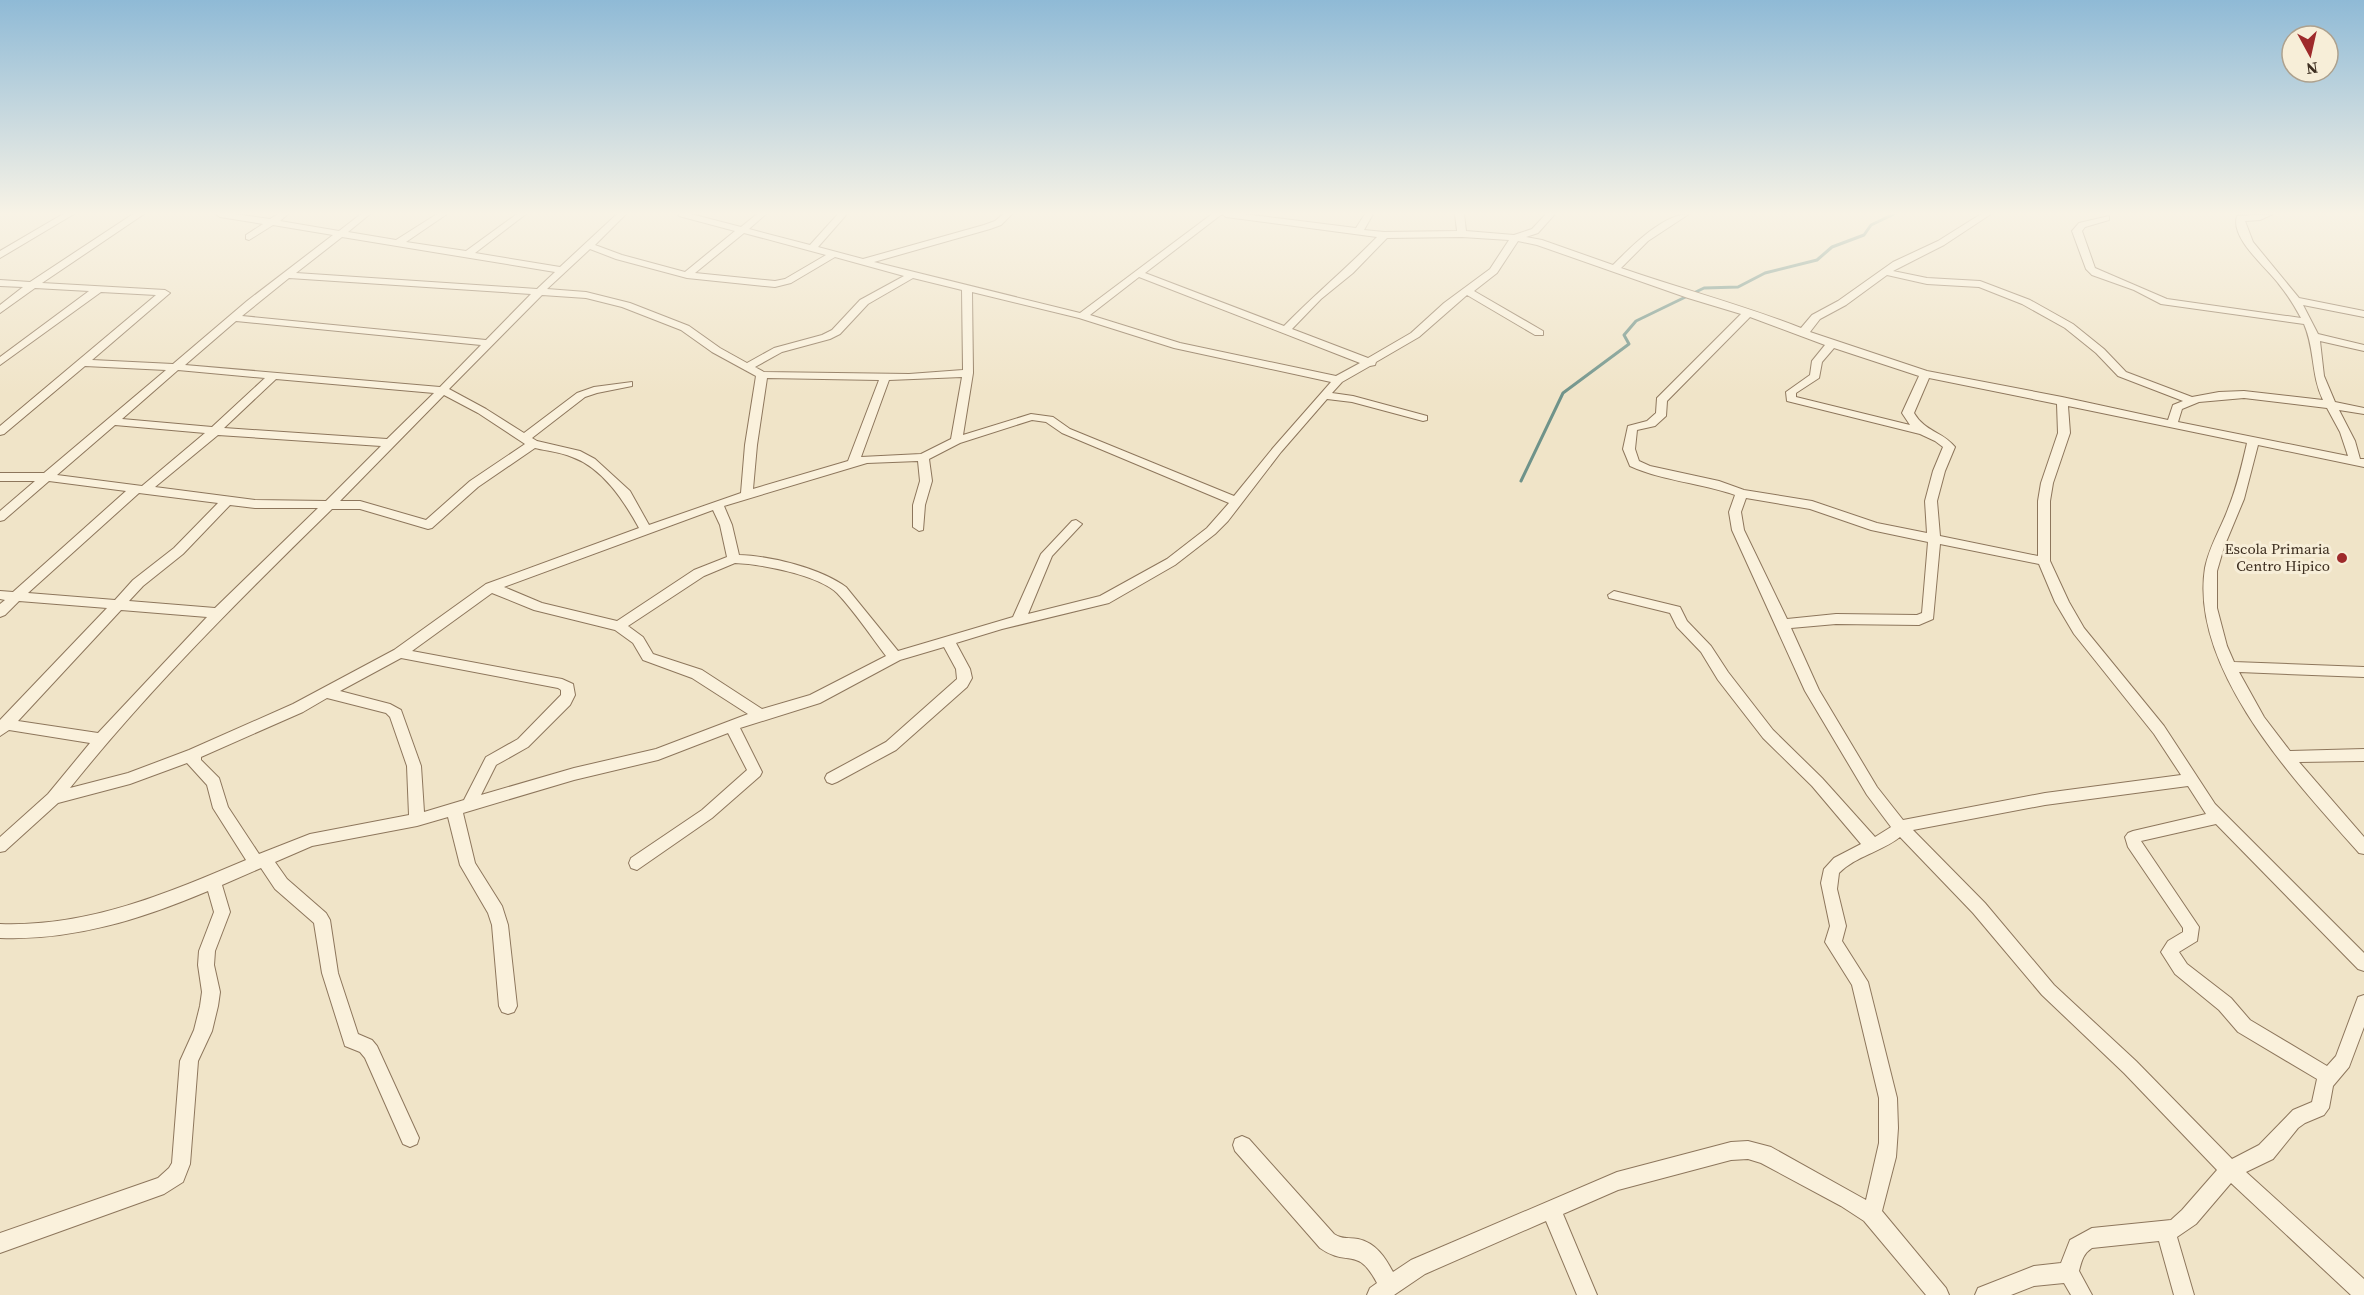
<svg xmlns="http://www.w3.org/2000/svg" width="2364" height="1295" font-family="'Source Serif 4',serif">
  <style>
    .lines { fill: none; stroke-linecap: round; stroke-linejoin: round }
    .stream { stroke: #6f938a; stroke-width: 3 }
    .minor-casing { stroke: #8d765c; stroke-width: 2 }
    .minor { fill: #faf1dc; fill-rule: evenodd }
    .poi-dot { fill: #9e2a2b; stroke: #f7eed8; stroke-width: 2 }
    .labels { text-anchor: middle; stroke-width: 6; stroke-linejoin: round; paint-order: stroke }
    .poi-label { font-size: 15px; fill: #3d2e20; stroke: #f7eed8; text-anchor: end }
  </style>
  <rect width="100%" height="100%" fill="#f0e4c8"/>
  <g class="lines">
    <path class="stream" d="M1521,481L1563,393L1629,344L1624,335L1636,321L1704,288L1738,287L1765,273L1817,260L1832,247L1864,235L1871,225L1894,214"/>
    <g class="minor-casing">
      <path id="minor" d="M63,214H74L0,258V251Z
        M133,214H144L42,283L165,290L170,293L92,360L173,364L247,301L333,235L273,225L249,240L246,239V235L263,224L220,217L216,214H235L270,219L278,214H288L280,221L339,231L361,214H370L348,232L396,240L437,214H447L406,242L466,251L517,214H526L475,253L560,267L617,214H626L595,245L622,255L685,272L735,231L679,216L678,214H691L741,227L757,214H766L749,229L810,245L838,214H847L818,247L863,259L984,225L995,221L1003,214H1012L1001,225L990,229L874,262L1080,313L1212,214H1244L1356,228L1365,214H1373L1364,230L1384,232L1457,231L1455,214H1464L1466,231L1514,235L1532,229L1546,214H1555L1538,233L1526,237L1542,240L1613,265C1631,247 1663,214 1689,214L1648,241L1621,268C1681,289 1743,305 1801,328L1812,315L1838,301L1893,262L1938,241L1981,214H1991L1944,245L1893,271L1927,278L1980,281L2030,300L2073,324L2104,349L2126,372L2192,397L2219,392L2244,391L2323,400C2311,376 2315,349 2304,324L2161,304L2134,290L2092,275L2086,269L2072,231L2079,223L2109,216V220L2085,227L2082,231L2095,268L2167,299L2301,318C2294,305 2287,294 2278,283C2265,266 2230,238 2237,216L2273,214L2260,220L2245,221L2253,242L2299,298L2364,311V317L2303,305L2318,334L2364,345V351L2320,341L2324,376L2335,402L2364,408V414L2339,410L2355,441L2360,459H2364V467L2258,445L2244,499L2224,547L2217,571V608L2227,646L2234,662L2364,667V677L2239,672L2264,717L2290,751L2364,749V761L2299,762L2364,837V854L2359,853C2297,783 2189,670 2205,568C2209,547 2221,528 2228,509C2237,487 2242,465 2247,443L2068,406L2070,433L2053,483L2050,501V561L2069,602L2084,628L2164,726L2215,804L2364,953V971L2358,969L2216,824L2141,841L2199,927L2197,941L2179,952L2187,964L2231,998L2250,1020L2327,1066L2336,1056L2358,997L2364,995V1027L2349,1067L2333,1086L2329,1108L2324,1115L2305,1123L2298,1128L2273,1159L2246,1172L2364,1279V1295H2351L2231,1183L2196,1224L2177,1237L2194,1295H2174L2159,1241L2092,1248C2083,1254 2082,1260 2079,1271L2092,1295H2071L2064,1283L2034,1286L2011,1295H1975L1978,1288L2034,1266L2061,1263L2070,1240L2092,1228L2171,1220L2182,1210L2217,1170L2124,1073L2042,995L1973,913L1900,837C1881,852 1856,856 1839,873L1837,889L1846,926L1842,941L1868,982L1897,1098L1898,1128L1896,1157L1882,1211L1946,1288L1949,1295H1926L1864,1221L1841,1206L1761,1163L1748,1159L1731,1160L1618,1190L1563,1214L1597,1295H1577L1546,1221L1425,1274L1394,1295H1367L1370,1288L1377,1283C1357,1245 1348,1268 1320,1248L1235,1151L1233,1145L1235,1139L1242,1136L1249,1139L1334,1234C1343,1240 1348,1237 1358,1239C1376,1243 1385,1257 1393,1272L1411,1260L1617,1172L1731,1142L1748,1141L1771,1147L1866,1200L1879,1143V1098L1852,985L1825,942L1830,926L1821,883L1824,869L1834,858L1861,844L1812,786L1763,738L1718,680L1701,652L1677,627L1670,613L1609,598L1608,595L1614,591L1680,607L1687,621L1711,646L1728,672L1773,730L1822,778L1875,837L1891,827L1867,795L1805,691L1732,530L1729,512L1735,495C1701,483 1663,481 1630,466L1623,449L1628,426L1647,421L1656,413L1657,398L1741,314L1688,298L1537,245L1518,241L1497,273L1474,291L1543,331V335H1535L1467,295L1419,337L1376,362L1375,365L1370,366L1342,382L1332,393L1353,396L1427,416V420L1423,421L1352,402L1327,399L1281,452L1228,521L1215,534L1175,565L1109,603L1002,629L956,643L970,669L972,678L967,687L896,750L837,782L832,784L827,782L825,778L827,774L886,742L957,679L956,669L944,647L900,660L820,703L740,728L762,772L760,776L712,818L637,870L631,868L629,863L631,858L702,810L747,770L728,733L658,760L574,780L463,813L475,863L502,906L508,925L517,1006L514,1012L508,1014L502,1012L499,1006L492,925L488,913L460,865L448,817L417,826L312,846L275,862L287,879L326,913L330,920L338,973L358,1034L372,1040L377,1046L419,1138L417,1144L410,1147L403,1144L365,1058L360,1052L345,1046L322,973L314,923L275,889L261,868L222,885L230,912L215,951L214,965L220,992L218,1006L212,1031L198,1061L190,1164L183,1182L164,1194L0,1253V1233L158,1178L169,1168L172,1163L180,1061L194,1030L200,1006L202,992L198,965L199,951L214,912L208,891C142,919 72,941 0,938V924C88,927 166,894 246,860L213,808L207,785L187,763L130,784L58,803L5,851L0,852V837L48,794L90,743L9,730L0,736V720L107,608L19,601L5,615L0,617V604L5,600L0,599V591L13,592L126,491L49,481L4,520L0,521V511L35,481H0V473H44L166,370L85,366L4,434L0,435V426L156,295L101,292L0,365V357L89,291L35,288L0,313V305L23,287L0,286V280L30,282ZM1222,214L1226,217L1377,237C1347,268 1314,295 1284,326L1145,273ZM744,233L826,255L785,279L775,281L695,273ZM342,237L555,272L537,289L296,273ZM1462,237L1509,240L1490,269L1444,303L1411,333L1368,358L1292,329L1321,299L1353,273L1387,238ZM590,249L616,259L687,278L775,287L791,283L835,257L904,276L860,300L832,330L822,335L774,348L747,363L720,348L689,326L630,303L586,292L547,289ZM1887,275L1927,284L1979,287L2022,304L2065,328L2096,353L2118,376L2183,401L2173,405L2168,420L2062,397L1927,371L1810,332L1820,319L1846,305ZM1139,277L1360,363L1336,376L1180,343L1090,315ZM289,278L531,294L486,340L242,316ZM913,278L962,290L963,370L909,374L764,372L755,367L782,352L830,339L840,334L868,304ZM972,292L1079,318L1174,348L1331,382L1273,448L1234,496L1070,429L1053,417L1031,414L963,435L973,373ZM542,295L586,298L622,307L681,330L712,352L756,376L745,445L741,493L649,525L630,491L595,459L580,451L537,441L532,438L585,397L597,393L632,386V382L594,387L577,393L524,433L486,409L449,389ZM1750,317L1825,345L1812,361L1810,375L1786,392L1787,401L1920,434L1935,441L1943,447L1933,471L1925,501L1927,533L1877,523L1812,501L1744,490L1719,481L1650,466L1639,461L1635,449L1637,430L1655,426L1666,416L1667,401ZM236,321L481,345L440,387L185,365ZM1834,348L1919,376L1902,413L1910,425L1796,397V393L1819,378L1822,362ZM178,370L265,378L212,427L122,419ZM962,377L951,439L921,454L861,457L889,380ZM767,378L879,380L848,461L753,489L757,445ZM1929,378L2057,404L2058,433L2041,483L2038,501V556L1940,536L1937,501L1945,471L1955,447C1942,431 1925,432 1914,413ZM276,379L434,393L387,439L224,428ZM444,395L478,413L525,444L470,481L426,520L360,501H340ZM2244,398L2327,408L2340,432L2348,456L2178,422L2182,409L2199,402ZM1032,420L1046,422L1062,433L1229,503L1207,528L1167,559L1100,596L1028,614L1052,556L1082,524L1076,520L1072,521L1041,554L1013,617L898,651L846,587C820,568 771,556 739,555L732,525L724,506L867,463L918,461L920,481L913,505V527L919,531L923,530L925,505L932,481L929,459L960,443ZM115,425L205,433L142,486L57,475ZM218,435L381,446L326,501L255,500L155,487ZM535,448C547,451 560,452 572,457C603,468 624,501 639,528L486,584L394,650L293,704L189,750L128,773L70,788C150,688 241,598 332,509H360L428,529L432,528L478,487ZM139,493L218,503L174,548L133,580L115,600L28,593ZM1746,498L1810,509L1871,530L1928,542L1922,613L1917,615L1836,614L1787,619L1744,530L1741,512ZM230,505L255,508H318L215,608L129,601L143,586L183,554ZM713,510L720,525L727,557L694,570L617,621L542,603L504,587ZM1940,544L2039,564L2055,602L2074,634L2154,734L2181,775L2045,793L1903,820L1877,787L1819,690L1791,628L1836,624L1919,625L1933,619ZM735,563C761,564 818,575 837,593C855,612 870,635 886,656L810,695L762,709L702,670L653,654L643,637L628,626L704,576ZM492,593L534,610L615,630L633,643L643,660L692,678L748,714L656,749L574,768L481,795L496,765L528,747L570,705L575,695L573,684L562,679L412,651ZM121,610L207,617L98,733L18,721ZM401,658L558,688L561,690V695L518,739L486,757L464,800L424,812L421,766L401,710L390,704L340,691ZM327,698L386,713L390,717L407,766L409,815L310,834L259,854L228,807L219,778L201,760V757L303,712ZM2188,786L2206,814L2133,831L2128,833L2125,837L2128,847L2183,928V932L2168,941L2161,952L2175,974L2219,1010L2238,1032L2317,1079L2312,1102L2293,1110L2259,1145L2232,1159L2136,1061L2054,985L1985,903L1913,830L2045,805Z"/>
    </g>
    <use href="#minor" class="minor"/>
  </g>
  <linearGradient id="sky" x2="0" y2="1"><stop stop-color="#8fbad6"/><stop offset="0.54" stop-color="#f8f3e6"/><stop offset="1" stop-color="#f8f3e6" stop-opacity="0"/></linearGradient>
  <rect width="2364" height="395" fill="url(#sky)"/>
  <circle class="poi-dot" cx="2342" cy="558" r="6"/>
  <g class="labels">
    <g class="poi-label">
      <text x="2330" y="554">Escola Primaria<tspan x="2330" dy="17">Centro Hipico</tspan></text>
    </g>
  </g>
  <g transform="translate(2310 54) rotate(172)"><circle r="28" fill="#f7eed8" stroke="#ada18e" stroke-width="1.5"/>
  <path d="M0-4.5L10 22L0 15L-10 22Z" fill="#9e2a2b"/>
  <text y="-9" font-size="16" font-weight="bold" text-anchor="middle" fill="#3d2e20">N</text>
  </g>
</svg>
